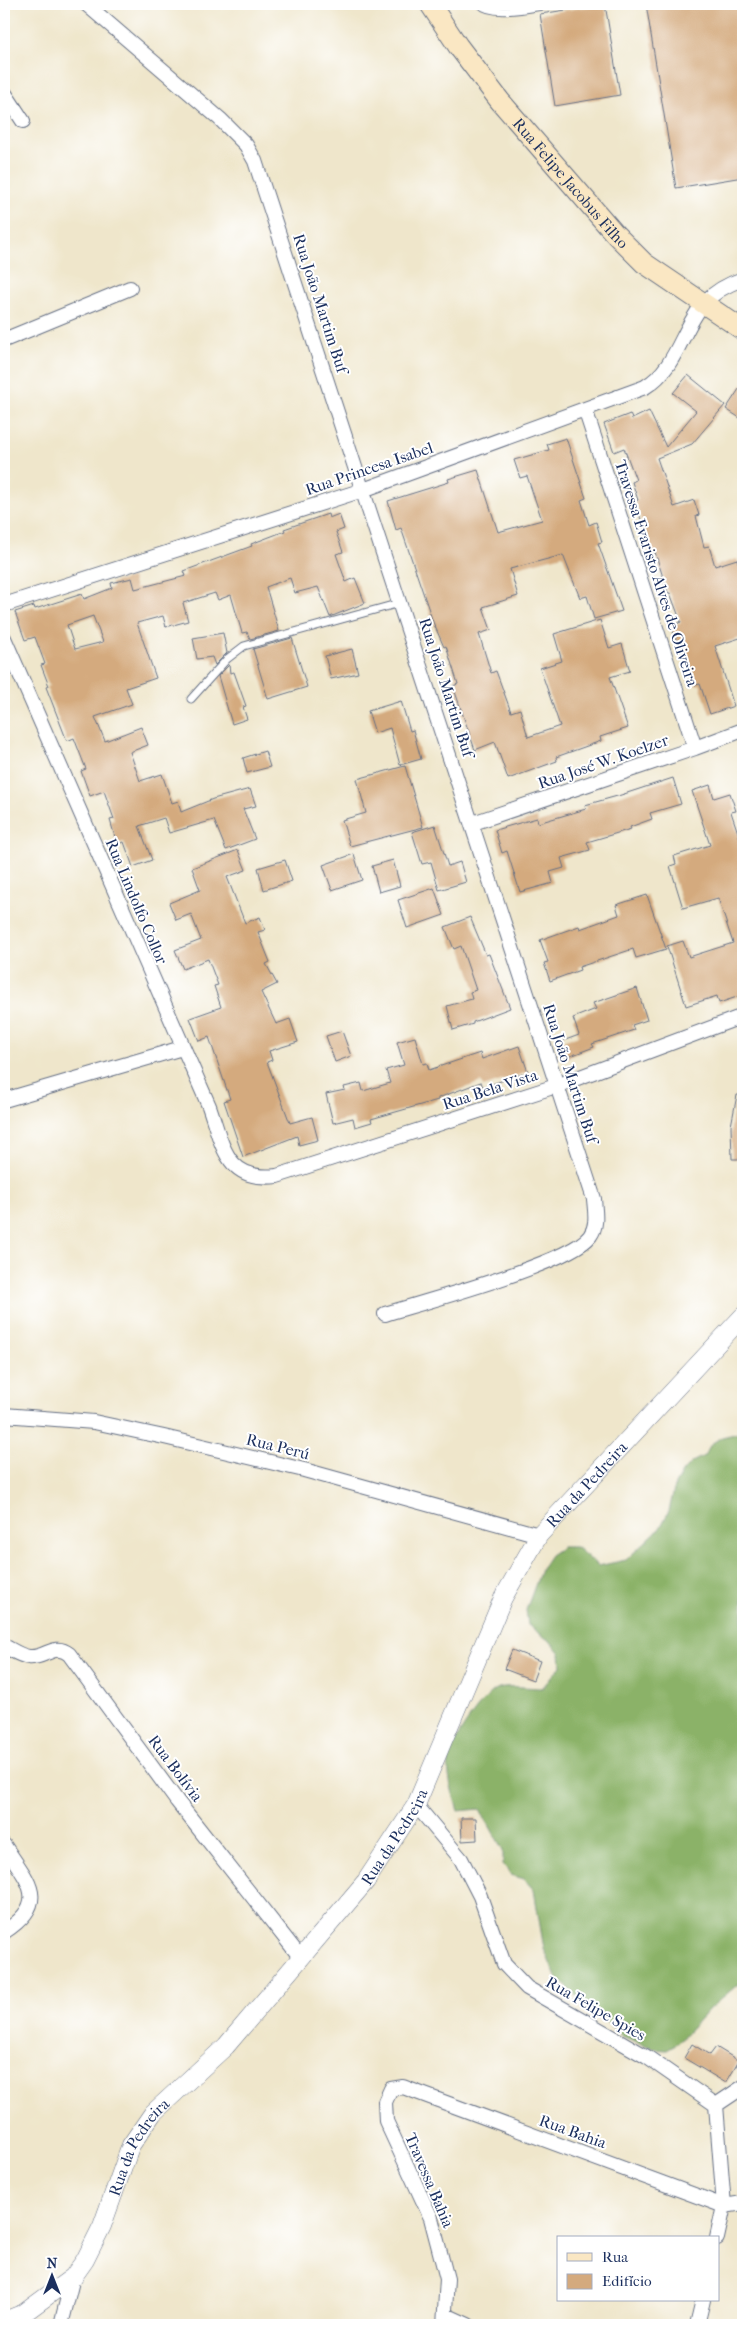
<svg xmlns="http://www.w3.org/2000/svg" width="747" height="2329" font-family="'IM FELL French Canon',serif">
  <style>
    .forest { fill: #8bb268; stroke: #537063 }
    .building { fill: #d4aa7e; fill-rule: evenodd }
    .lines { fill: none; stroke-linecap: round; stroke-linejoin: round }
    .service-casing { stroke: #656f84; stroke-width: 9 }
    .minor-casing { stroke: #656f84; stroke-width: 16 }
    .tertiary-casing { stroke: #656f84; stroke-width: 19 }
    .secondary-casing { stroke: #656f84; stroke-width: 22 }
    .service { stroke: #fff; stroke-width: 7 }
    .minor { stroke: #fff; stroke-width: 14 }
    .tertiary { stroke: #fff; stroke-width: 18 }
    .secondary { stroke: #fae7c3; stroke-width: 20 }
    .labels { text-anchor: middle; stroke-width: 4; stroke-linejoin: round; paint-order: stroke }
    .street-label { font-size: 16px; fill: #1b2f5e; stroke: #fff }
  </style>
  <rect width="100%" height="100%" fill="#fff"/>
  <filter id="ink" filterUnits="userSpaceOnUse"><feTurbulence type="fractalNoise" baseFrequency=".02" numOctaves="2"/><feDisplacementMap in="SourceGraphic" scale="10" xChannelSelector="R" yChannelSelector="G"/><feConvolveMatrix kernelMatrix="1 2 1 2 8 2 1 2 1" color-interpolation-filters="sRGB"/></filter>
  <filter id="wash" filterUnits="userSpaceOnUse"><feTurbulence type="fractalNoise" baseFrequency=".0096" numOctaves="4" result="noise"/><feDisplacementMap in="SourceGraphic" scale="20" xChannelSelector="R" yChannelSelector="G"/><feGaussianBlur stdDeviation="1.12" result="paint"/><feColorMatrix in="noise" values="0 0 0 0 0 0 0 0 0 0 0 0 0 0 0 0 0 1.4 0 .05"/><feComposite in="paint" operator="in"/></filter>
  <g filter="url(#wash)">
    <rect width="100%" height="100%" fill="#efe6cb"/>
    <path class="forest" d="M743,1432V1980L709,2009L679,2042L667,2049L653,2048L622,2036L556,1977L544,1949L534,1890L524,1879L511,1875L503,1864V1850L480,1809L458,1811C453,1793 445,1773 450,1754C453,1740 485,1692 499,1688C508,1685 531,1688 542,1688L561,1666L560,1653L551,1642L528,1625L526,1610L542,1567L550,1555L562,1547H576L598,1566L626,1560L660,1528L669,1511L675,1485L683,1471L692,1462L704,1456L711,1444L722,1437Z"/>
    <g id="blocks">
      <path class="building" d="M605,4L620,95L555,106L540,14Z
        M646,4H743V177L676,188Z
        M688,375L725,405L692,444L657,458L674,507L694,500L699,515L696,516L704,547L709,546L715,566L737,559L743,577V637L715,646L734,706L710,714L700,684L695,685L685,654L682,655L671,626L681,622L670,593H668L655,552L651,553L644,529L635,501L638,500L632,482L636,480L624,448L614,452L604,424L630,414L632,419L649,411L666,447L696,411L673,393Z
        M743,383V420L726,409Z
        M566,438L586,498L581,500L589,525L596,522L602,542L598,543L622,611L594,619L587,596L580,598L563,555L510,569L518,596L483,607L491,630L479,634L491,673L496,671L511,712L520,709L528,737L560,726L540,668L562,661L554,634L600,620L609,648L622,644L630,671L610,677L628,728L600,737L601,741L556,757L557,761L508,779L495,742L475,750L453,686L458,684L446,646L444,647L433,622L401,528L396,530L388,501L449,482L448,479L478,470L498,532L542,520L527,476L520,478L514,460L549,450L547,444Z
        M328,514L329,518L339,514L344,529L336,532L343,552L336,554L346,582L355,578L365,603L330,617L318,587L295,593L290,578L266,587L279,631L250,639L247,632L242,633L231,595L218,600L215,593L183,603L188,621L166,627L163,616L137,623L156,678L126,688L132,704L95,717L105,741L141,727L148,745L130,752L140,781L162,774L172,803L178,801L181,812L213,799L250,789L256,806L243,809L255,839L226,850L214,820L169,833L164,818L139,826L152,860L133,867L124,842L117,844L110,820L114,819L104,791L90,796L81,771L86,769L74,738L67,741L46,687L49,686L41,665L45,664L35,637L25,640L15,612L34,606L35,609L82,594L84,599L112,588L111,583L132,578L135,589L186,576L184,571L252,546L251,544L285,531L284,529ZM93,616L103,642L75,649L67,625Z
        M223,633L227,653L215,665L212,657L197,659L193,638Z
        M292,638L307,687L268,699L253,649Z
        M352,649L358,673L331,679L325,656Z
        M229,665L230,673L234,672L246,706L243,707L247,719L232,724L218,676Z
        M401,701L410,731L413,730L421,759L400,765L390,728L375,733L368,711Z
        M265,751L270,767L247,773L243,758Z
        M405,766L423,827L350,846L342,820L366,813L357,779Z
        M673,778L681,804L650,813L652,819L630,827L631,829L587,842L590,850L561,858L564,868L550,872L553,883L520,892L507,851L502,853L495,830L537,818L538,823L586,809L585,805L621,795Z
        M710,785L714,798L730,793L736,811L731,812L743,848V858L739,859L743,872V995L719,1003L717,996L686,1006L667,946L683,941L689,957L733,943L718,898L683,908L670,866L676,864L674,856L710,845L692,791Z
        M435,825L448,866L460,862L466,882L439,890L431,862L422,864L412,832Z
        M238,850L246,870L227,877L245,923L260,917L265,930L258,932L270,962L266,964L277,984L261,992L276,1024L290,1019L298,1042L269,1051L272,1060L267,1062L290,1123L312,1117L318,1140L299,1145L297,1136L243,1157L224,1101L230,1099L209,1037L199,1041L190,1018L221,1007L214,986L218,985L208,959L183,969L175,950L201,940L191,914L176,920L169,903L200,890L192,868Z
        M354,854L362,880L332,890L323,865Z
        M285,860L292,881L264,890L258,868Z
        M393,860L400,886L379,892L372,866Z
        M434,888L444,915L407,928L398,900Z
        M647,895L666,949L636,958L633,949L579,967L580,970L550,981L544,963L548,962L540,940L579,926L580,929L619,915L616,905Z
        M470,917L486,955L489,954L510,1008L473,1022V1024L453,1030L447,1006L472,999L470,992L476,990L461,946L454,949L445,927Z
        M637,988L647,1020L632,1025L634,1030L592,1044L594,1047L565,1058L560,1042L579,1035L573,1018L596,1009L593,1003Z
        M342,1031L351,1056L335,1062L326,1036Z
        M415,1037L423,1064L427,1063L429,1070L480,1053L482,1059L519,1046L528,1072L483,1087L481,1082L438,1098V1100L371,1119L372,1122L355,1127L353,1118L333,1123L326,1094L345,1090L344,1087L361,1083L363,1091L390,1083L386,1070L404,1065L397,1042Z
        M737,1095H743V1159H732L731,1126Z
        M512,1650L540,1661L533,1680L504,1669Z
        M461,1818H476L477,1840L462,1841Z
        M692,2044L710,2055L716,2047L739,2061L726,2083L684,2058Z"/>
    </g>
  </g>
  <g filter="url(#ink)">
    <use href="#blocks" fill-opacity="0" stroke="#656f84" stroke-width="1"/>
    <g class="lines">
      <g class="service-casing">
        <path id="service" d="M480,4C493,18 537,6 555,4
          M191,699L227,659L244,646L400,603"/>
      </g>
      <g class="minor-casing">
        <path id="minor" d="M86,4L220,119L246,145L255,161L594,1199C595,1212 598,1225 590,1236C570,1263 424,1302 385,1314
          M4,92L23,121
          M4,340L130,288
          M585,409L695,748
          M4,605L363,490L645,387C677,368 682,328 704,303C715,291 728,284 743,279
          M4,638L209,1106C223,1146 226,1182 277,1176L556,1086L743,1016
          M473,823L695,748L743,730
          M4,1100L182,1048
          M4,1415L94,1422L164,1437L304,1470L539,1535
          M4,1646C12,1650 20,1656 29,1657C45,1659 54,1642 69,1654L177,1801L301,1958
          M416,1805L461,1859L480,1896L504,1964L527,1988L647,2057L716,2105L724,2206L717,2238
          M4,1845C27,1881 52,1901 4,1932
          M716,2105L743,2087
          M446,2315L468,2325
          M61,2325L73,2277
          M444,2325L447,2279L431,2218L386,2121L385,2102L391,2089L403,2087L724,2206L743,2203
          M697,2325L703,2300"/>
      </g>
      <g class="tertiary-casing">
        <g id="tertiary">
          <path id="s1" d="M4,2321L24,2313L73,2277L85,2260L102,2226L131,2145L153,2113L226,2046L366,1881L416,1805L503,1598L539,1535L743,1316"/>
        </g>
      </g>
      <g class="secondary-casing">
        <g id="secondary">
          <path id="s2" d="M430,4L458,46L500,101L615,234L644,263L743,330"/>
        </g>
      </g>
      <use href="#service" class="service"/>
      <use href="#minor" class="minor"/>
      <use href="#tertiary" class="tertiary"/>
      <use href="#secondary" class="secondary"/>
    </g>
  </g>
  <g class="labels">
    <g class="street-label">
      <text dy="6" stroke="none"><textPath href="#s2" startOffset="228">Rua Felipe Jacobus Filho</textPath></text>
      <text transform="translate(321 303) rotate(72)" y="6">Rua João Martim Buf</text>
      <text transform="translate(369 468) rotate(-19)" y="6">Rua Princesa Isabel</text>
      <text transform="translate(657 573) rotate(72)" y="6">Travessa Evaristo Alves de Oliveira</text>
      <text transform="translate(447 687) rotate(72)" y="6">Rua João Martim Buf</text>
      <text transform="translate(603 761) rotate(-19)" y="6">Rua José W. Koelzer</text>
      <text transform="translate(137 901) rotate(67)" y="6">Rua Lindolfo Collor</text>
      <text transform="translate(571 1073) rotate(72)" y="6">Rua João Martim Buf</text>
      <text transform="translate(490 1089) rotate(-18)" y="6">Rua Bela Vista</text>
      <text transform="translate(278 1446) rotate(14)" y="6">Rua Perú</text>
      <text dy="6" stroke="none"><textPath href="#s1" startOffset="1039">Rua da Pedreira</textPath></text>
      <text transform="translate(176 1768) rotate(53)" y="6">Rua Bolívia</text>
      <text dy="6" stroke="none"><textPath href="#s1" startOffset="634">Rua da Pedreira</textPath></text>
      <text transform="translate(596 2008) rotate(30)" y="6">Rua Felipe Spies</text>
      <text transform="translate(573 2131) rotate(20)" y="6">Rua Bahia</text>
      <text dy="6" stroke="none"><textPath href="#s1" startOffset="229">Rua da Pedreira</textPath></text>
      <text transform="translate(430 2180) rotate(67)" y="6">Travessa Bahia</text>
    </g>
  </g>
  <rect width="747" height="2329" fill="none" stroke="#fff" stroke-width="20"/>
  <rect x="557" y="2236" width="162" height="65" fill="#ffffff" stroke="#a4acbf"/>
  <rect x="567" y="2253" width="25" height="8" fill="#fae7c3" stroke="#a4acbf"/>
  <text x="602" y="2262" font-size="15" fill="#1b2f5e">Rua</text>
  <rect x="567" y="2274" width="25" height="15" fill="#d4aa7e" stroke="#a4acbf"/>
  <text x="602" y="2286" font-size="15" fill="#1b2f5e">Edifício</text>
  <g transform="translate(52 2276)" stroke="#ffffff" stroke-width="4" paint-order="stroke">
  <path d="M0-4L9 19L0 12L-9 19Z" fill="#1b2f5e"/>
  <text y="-8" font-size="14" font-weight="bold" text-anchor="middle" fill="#1b2f5e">N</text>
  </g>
</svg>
